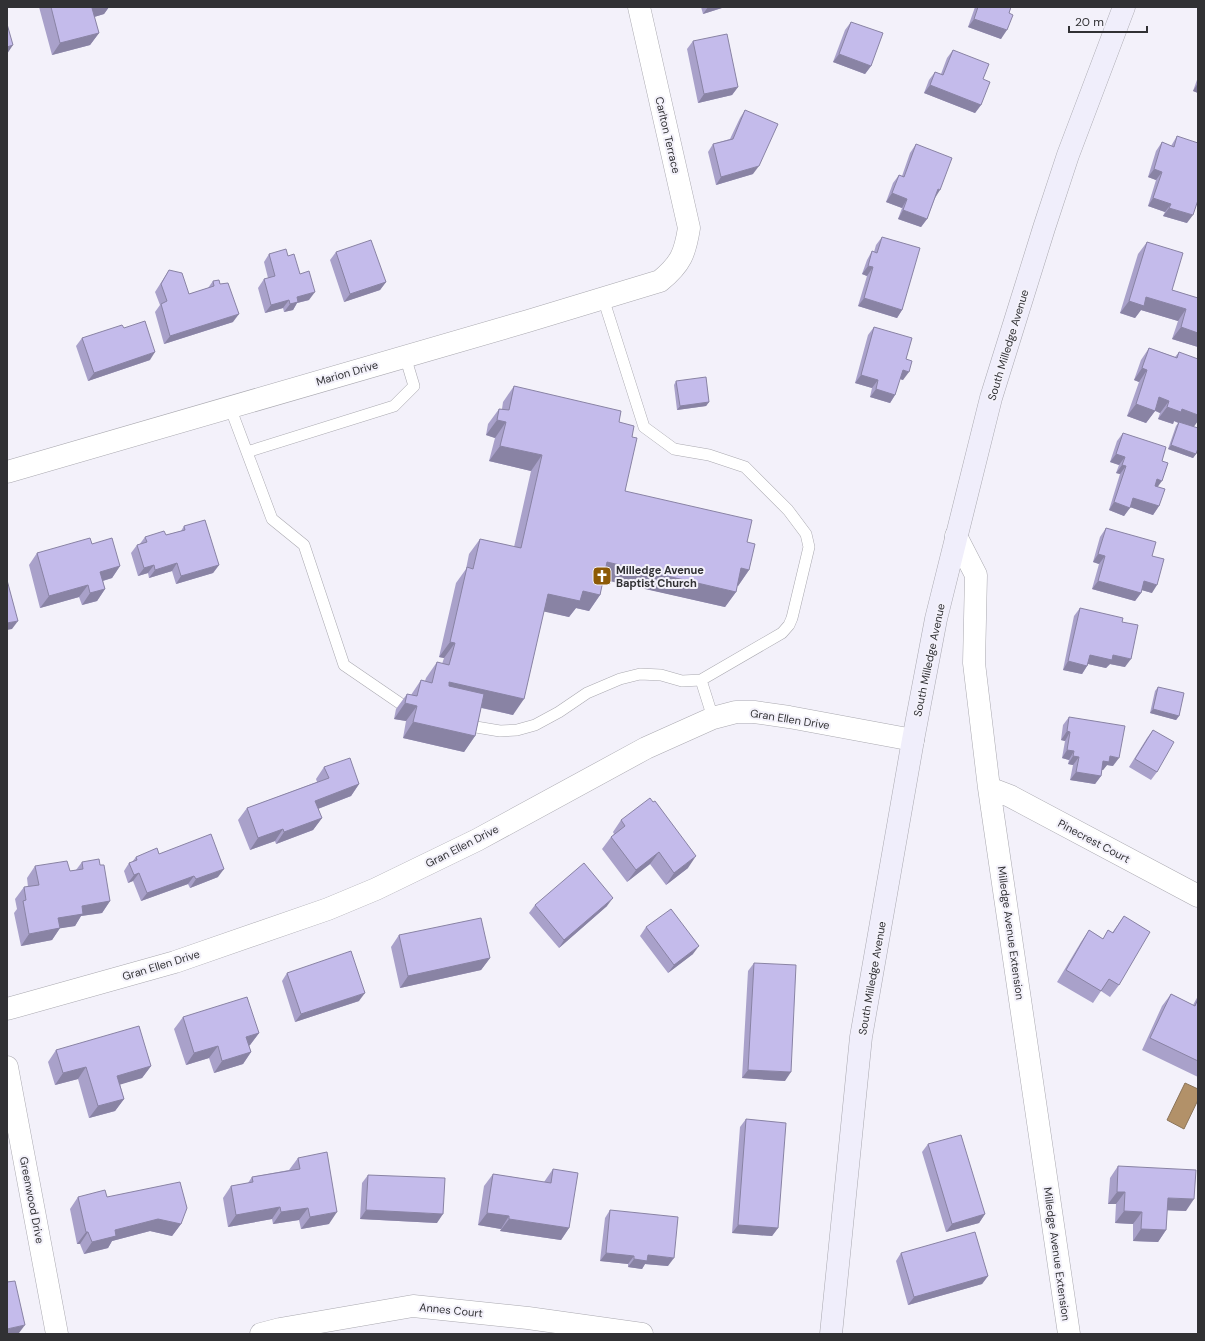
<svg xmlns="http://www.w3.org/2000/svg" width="1205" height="1341" font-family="'DM Sans',sans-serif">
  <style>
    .water { fill: #b29169; stroke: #8b7459 }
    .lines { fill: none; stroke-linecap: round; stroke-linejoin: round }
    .service-casing { stroke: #aaa9b0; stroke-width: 12 }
    .minor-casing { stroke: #aaa9b0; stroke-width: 23 }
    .secondary-casing { stroke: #aaa9b0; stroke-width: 23 }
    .service { stroke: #fff; stroke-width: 11 }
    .minor { stroke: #fff; stroke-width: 22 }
    .secondary { stroke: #f0eefb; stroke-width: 22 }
    .wall { fill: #a9a1ca }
    .shaded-wall { fill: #8983a4 }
    .building { fill: #c4bbeb; stroke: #8983a4 }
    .labels { text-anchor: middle; stroke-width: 4; stroke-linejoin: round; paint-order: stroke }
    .street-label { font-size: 11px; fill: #313134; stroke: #f3f1fa }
    .poi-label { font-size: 11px; font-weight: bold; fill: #313134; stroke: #f3f1fa; text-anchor: start }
  </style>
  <rect width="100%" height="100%" fill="#f3f1fa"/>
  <path class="water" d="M1185,1083L1198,1089V1100L1184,1129L1167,1120Z"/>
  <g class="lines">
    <g class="service-casing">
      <path id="service" d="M230,407L272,519L304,545L344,665L401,704
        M247,452L394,406L414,386L405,356
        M701,680L713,718
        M476,727L500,731L517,730L535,725L559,712L587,693L620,679L640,674L661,675L682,681L701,680L782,633L789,625L792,618L809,547L806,534L788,510L745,467L709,455L674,449L644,427L603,298"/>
    </g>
    <g class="minor-casing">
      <path id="minor" d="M7,472L528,321L660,281C681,264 685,253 689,228L639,7
        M956,536L976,575L974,663L989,788L1069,1334
        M989,788L1010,796L1198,896
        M7,1009L175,962L328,909L376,889L477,840L646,748L713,718L736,712H754L789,717L913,740
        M7,1067L57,1334
        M261,1334L280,1329L413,1306L528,1318L642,1334"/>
    </g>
    <g class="secondary-casing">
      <path id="secondary" d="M831,1334L861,1037L913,740L936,619L991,398L1044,228L1068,155L1124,7"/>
    </g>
    <use href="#service" class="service"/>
    <use href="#minor" class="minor"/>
    <use href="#secondary" class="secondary"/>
  </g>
  <path class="wall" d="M39,7H109L104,14L94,17L99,33L90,45L52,55Z
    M701,7H725L703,14Z
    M975,7H1011L1001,39L968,27Z
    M851,22L871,66L865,74L833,62L845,30Z
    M693,41L738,87L732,95L698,103L687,49Z
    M953,50L983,79L981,105L975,113L924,93L929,80L935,72L941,74L947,58Z
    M1198,77V93L1193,91Z
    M745,110L753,174L716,185L708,152L713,144L730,139L740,118Z
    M1177,136L1187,223L1163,216L1165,212L1148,206L1156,180L1148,177L1156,151L1162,142L1171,146Z
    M916,144L935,198L927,219L921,227L898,219L902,208L886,202L893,183L899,175L902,176L910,153Z
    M882,237L902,310L897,318L858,306L867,276L862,274L867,260L872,251L874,252L876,245Z
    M1147,242L1172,290L1198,298V347L1172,339L1178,321L1141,310L1135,318L1120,313L1138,254Z
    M336,252L386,282L380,290L344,302L330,260Z
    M269,254L288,256L300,274L309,300L297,303L293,310L284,312L283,308L265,313L258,288L264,279L268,278L264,262Z
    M169,270L189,294L208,288L213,281L233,322L164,344L155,312L160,305L155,292Z
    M874,327L906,359L903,380L900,379L895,395L890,403L870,397L872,388L855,383L868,335Z
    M124,328L150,360L88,381L76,346L82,338Z
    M1149,348L1175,357L1179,352L1194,427L1196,454L1193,458L1168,449L1176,426L1178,423L1174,421L1173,424L1158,419L1160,413L1155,411L1146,423L1127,416L1139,382L1134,380L1141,360Z
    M676,381L709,402L706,406L677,410L674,385Z
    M514,386L619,422L632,437L625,491L747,542L749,570L738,586H737L736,592L725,607L603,579L600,595L589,611L576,608L569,617L544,611L513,715L481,708L475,736L464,752L403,738L406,721L394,719L396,709L407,694L411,695L421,680L425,681L426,678L437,662L442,664L444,658L439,657L456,583L466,569L469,554L480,539L514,547L531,471L489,461L495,438L486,435L488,424L499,409H502L503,402Z
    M1123,433L1162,461L1158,487L1159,506L1153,515L1130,507L1124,516L1109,510L1120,474L1116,473L1119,465L1110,462L1117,441Z
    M184,526L219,565L213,573L176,584L172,571L149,578L148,573L138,576L131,553L137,545H139L145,537L166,535L181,531Z
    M1106,528L1152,556V593L1142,590L1141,593L1135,601L1092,589L1099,564L1093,562L1100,537Z
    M92,544L120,566L112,578L103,581L105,589L97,601L82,605L79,597L40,608L29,565L37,553Z
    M1080,608L1122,622L1125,667L1110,664L1106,668L1088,664L1087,666L1082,674L1063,670L1074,616Z
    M1158,687L1179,716L1176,720L1150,713L1155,691Z
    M1069,717L1113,766L1107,765L1103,770H1102L1101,776L1095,784L1070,780L1073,765L1068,764L1069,760L1062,758L1065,741L1061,740L1063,725Z
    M1153,730L1157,772L1151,780L1129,767L1147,738Z
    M324,767L359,784L351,796L318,809L322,818L313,830L276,844L275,841L250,850L238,820L247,808L317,782L316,779Z
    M621,820L688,868L666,885L650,864L627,882L602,849L611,837L614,834L613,832Z
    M159,854L218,877L190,888L188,884L141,901L133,881L128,883L124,871L129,863L132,862L136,857Z
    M82,862L100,865L110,901L102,913L81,916L75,926L60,928L52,940L21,946L14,913L17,909L15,899L24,887H28L27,878L35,866L70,871L76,870Z
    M535,905L607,906L559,948L529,913Z
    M1124,916L1119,985L1110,997L1101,991L1093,1003L1057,982L1081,942L1089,930L1103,939L1108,930L1112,933Z
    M646,927L693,954L668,973L640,936Z
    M399,935L490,958L481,970L400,988L391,947Z
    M754,963L785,1081L742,1078L748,971Z
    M287,973L359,1001L295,1022L282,981Z
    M1171,994L1193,1005L1198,996V1077L1142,1050L1162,1006Z
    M183,1017L259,1033L250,1045L249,1046L251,1052L243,1064L214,1073L209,1058L186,1065L174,1029Z
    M56,1050L151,1066L142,1078L120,1084L124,1099L115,1111L89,1118L78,1079L55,1085L48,1062Z
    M746,1119L778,1228L772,1236L732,1233L740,1127Z
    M928,1144L985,1214L979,1223L946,1232L922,1152Z
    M298,1158L329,1224L301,1229L299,1220L273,1224L272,1219L228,1227L223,1198L231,1186L248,1183L252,1177L289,1170Z
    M1118,1166L1186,1211L1167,1210L1166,1230L1158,1242L1133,1241V1224L1115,1223L1116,1204H1108L1110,1178Z
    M553,1169L569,1228L561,1240L500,1231L501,1229L478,1225L484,1186L493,1174L544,1182Z
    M368,1175L437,1223L360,1219L362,1183Z
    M78,1197H107L181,1224L172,1236L150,1231L112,1241L108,1248L84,1254L80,1244H77L70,1209Z
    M610,1210L668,1266L645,1264L642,1269L628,1267V1264L600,1261L605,1218Z
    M901,1253L988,1276L982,1284L908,1305L896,1261Z"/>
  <path class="shaded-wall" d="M95,7H109L104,14L84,20L92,8Z
    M708,7H725L703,14Z
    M974,19L1007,30L1001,39L968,27Z
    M99,33L90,45L52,55L60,43Z
    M13,45L7,54V47Z
    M839,54L871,66L865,74L833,62Z
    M1198,83V93L1193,91Z
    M930,85L981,105L975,113L924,93Z
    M738,87L732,95L698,103L704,94Z
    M759,166L753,174L716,185L721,177Z
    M1154,169L1162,172L1156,180L1148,177Z
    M938,189L940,190L935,198L932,197Z
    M892,193L907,199L902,208L886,202Z
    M1153,198L1171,204L1165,212L1148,206Z
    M1169,208L1193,215L1187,223L1163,216Z
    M903,210L927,219L921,227L898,219Z
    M868,266L873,267L867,276L862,274Z
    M386,282L380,290L344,302L350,294Z
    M315,292L309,300L297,303L293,310L284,312L290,304L297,297Z
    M1146,297L1186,309L1178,321L1141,310L1135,318L1120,313L1129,301Z
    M864,298L902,310L897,318L858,306Z
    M289,300L283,308L265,313L271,305Z
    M239,314L233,322L164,344L170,336Z
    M1181,327L1198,333V347L1172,339Z
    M155,352L150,360L88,381L94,373Z
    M1142,368L1147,370L1139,382L1134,380Z
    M903,370L909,372L903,380L897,378Z
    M861,375L878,380L872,388L855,383Z
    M876,389L895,395L890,403L870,397Z
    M1159,397L1169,401L1160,413L1154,410L1155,411L1146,423L1127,416L1136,404Z
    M709,402L706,406L677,410L680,406Z
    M1167,407L1182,409L1198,415V421L1193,428L1174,421L1173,424L1158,419Z
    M497,420L506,422L495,438L486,435Z
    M1171,445L1196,454L1193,458L1168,449Z
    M500,446L542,455L531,471L489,461Z
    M1116,454L1125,457L1119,465L1110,462Z
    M1122,465L1126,466L1120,474L1116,473Z
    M1157,479L1162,481L1156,489L1151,487Z
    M1133,498L1159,506L1153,515L1127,506Z
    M1114,502L1130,508L1124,516L1109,510Z
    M1098,554L1105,556L1099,564L1093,562Z
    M607,562L736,592L725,607L596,578Z
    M177,563L172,571L149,578L155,570Z
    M154,565L148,573L138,576L144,568Z
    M219,565L213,573L176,584L181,576Z
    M120,566L112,578L92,584L100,572Z
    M741,568L749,570L738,586L730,584Z
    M1098,581L1141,593L1135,601L1092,589Z
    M1144,581L1157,585L1152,593L1138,589Z
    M88,585L79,597L40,608L49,596Z
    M105,589L97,601L82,605L90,593Z
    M583,591L600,595L589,611L576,608L569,617L537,610L548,594Z
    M18,621L12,629L7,630V623Z
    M450,642L455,643L444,658L439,657Z
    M1090,655H1113L1131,659L1125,667L1110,664L1106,668L1084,663Z
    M1068,661L1087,666L1082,674L1063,670Z
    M449,682L524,699L513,715L439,698Z
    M405,703L417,706L406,721L394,719Z
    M1153,709L1179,716L1176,720L1150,713Z
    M413,722L475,736L464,752L403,738Z
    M1067,731L1070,732L1065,741L1061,740Z
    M1067,750L1074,751L1069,760L1062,758Z
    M1073,756L1079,757L1073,765L1068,764Z
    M1110,756L1119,758L1113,766L1107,765L1103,770L1098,769L1103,761Z
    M1076,772L1101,776L1095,784L1070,780Z
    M359,784L351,796L307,813L315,801Z
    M322,818L313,830L276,844L284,832Z
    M283,829L275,841L250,850L258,838Z
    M659,852L650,864L627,882L636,870Z
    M696,856L688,868L666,885L674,873Z
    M224,869L218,877L190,888L196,879Z
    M139,873L133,881L128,883L134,875Z
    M194,876L188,884L141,901L147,893Z
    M613,898L607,906L559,948L564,940Z
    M110,901L102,913L81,916L75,926L50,930L58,918L82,906Z
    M60,928L52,940L21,946L29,934Z
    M699,946L693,954L668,973L674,965Z
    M490,958L481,970L400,988L408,976Z
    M365,993L359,1001L295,1022L301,1014Z
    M259,1033L250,1045L238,1049L246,1037Z
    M218,1046L209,1058L186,1065L194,1053Z
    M251,1052L243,1064L214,1073L222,1061Z
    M151,1066L142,1078L109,1088L117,1076Z
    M86,1067L78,1079L55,1085L63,1073Z
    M748,1070L791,1072L785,1081L742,1078Z
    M124,1099L115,1111L89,1118L98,1106Z
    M1117,1192H1125L1116,1204H1108Z
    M1168,1198L1194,1199L1186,1211L1159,1210Z
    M280,1207L272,1219L228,1227L236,1215Z
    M308,1208L299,1220L273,1224L281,1212Z
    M366,1210L443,1214L437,1223L360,1219Z
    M1124,1211L1142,1212L1133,1224L1115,1223Z
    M337,1212L329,1224L301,1229L310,1217Z
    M487,1213L509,1216L501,1229L478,1225Z
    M985,1214L979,1223L946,1232L952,1224Z
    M158,1219L181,1224L172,1236L150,1231L112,1241L108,1248L84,1254L92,1242L115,1230Z
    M509,1219L569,1228L561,1240L500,1231Z
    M738,1225L778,1228L772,1236L732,1233Z
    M1141,1229L1166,1230L1158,1242L1133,1241Z
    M86,1232H88L80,1244H77Z
    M606,1253L634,1256L628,1264L600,1261Z
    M648,1255L674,1258L668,1266L645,1264L642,1269L628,1267L634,1259Z
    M988,1276L982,1284L908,1305L914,1297Z
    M25,1325L19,1333L15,1334H7V1329Z"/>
  <path class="building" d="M51,7H95L92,8L99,33L60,43Z
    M978,7H1011L1009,13L1013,15L1007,30L974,19Z
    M851,22L883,33L871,66L839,54Z
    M7,24L13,45L7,47Z
    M727,34L738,87L704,94L693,41Z
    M953,50L989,64L983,79L990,82L981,105L930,85L935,72L943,75Z
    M745,110L778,124L759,166L721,177L713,144L733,139Z
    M1177,136L1198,143V200L1193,215L1169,208L1171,204L1153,198L1162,172L1154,169L1162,142L1174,147Z
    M916,144L952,158L940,190L938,189L927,219L903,210L907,199L892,193L899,175L904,177Z
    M882,237L920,248L902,310L864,298L873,267L868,266L872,251L877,253Z
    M371,240L386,282L350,294L336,252Z
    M1147,242L1183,253L1172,290L1198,298V333L1181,327L1186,309L1146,297L1144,306L1129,301Z
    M286,249L288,256L294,254L300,274L309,271L315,292L297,297L298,302L290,304L289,300L271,305L264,279L275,276L269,254Z
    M169,270L182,273L189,294L214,286L213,281L219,280L220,284L228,283L239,314L170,336L161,304L167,301L161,284Z
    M145,321L155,352L94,373L82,338L122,325L124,328Z
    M874,327L912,338L906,359L912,361L909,372L903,370L895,395L876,389L878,380L861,375Z
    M1149,348L1177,358L1179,352L1198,359V415L1182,409L1181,412L1167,407L1169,401L1159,397L1155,411L1136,404L1147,370L1142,368Z
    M706,377L709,402L680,406L676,381Z
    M514,386L621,411L619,422L634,426L632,437L637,438L625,491L752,520L747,542L755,544L749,570L741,568L736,592L607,562L600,595L583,591L580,601L548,594L524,699L449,682V686L484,694L475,736L413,722L417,706L405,703L407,694L417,696L421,680L432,683L437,662L449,665L455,643L450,642L467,567L473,569L480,539L521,548L542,455L500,446L506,422L497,420L499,409L509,410Z
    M1179,422L1198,428V448L1196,454L1171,445Z
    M1123,433L1166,447L1162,461L1168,463L1162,481L1157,479L1155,486L1165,489L1159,506L1133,498L1130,508L1114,502L1126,466L1122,465L1125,457L1116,454Z
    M205,520L219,565L181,576L177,563L155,570L154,565L144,568L137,545L147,542L145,537L164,531L166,535L185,530L184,526Z
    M1106,528L1156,542L1152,556L1164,559L1157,585L1144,581L1141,593L1098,581L1105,556L1098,554Z
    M90,538L92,544L112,538L120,566L100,572L105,589L90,593L88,585L49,596L37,553Z
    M7,580L18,621L7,623Z
    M1080,608L1123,618L1122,622L1138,625L1131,659L1113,655L1112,660L1090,655L1087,666L1068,661Z
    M1158,687L1184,693L1179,716L1153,709Z
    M1069,717L1125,726L1119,758L1110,756L1109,762L1103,761L1101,776L1076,772L1079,757L1073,756L1074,751L1067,750L1070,732L1067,731Z
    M1153,730L1174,742L1157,772L1135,759Z
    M350,758L359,784L315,801L322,818L284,832L283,829L258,838L247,808L329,778L324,767Z
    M650,798L653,802L655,801L696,856L674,873L659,852L636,870L611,837L625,826L621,820Z
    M211,834L224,869L196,879L194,876L147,893L139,873L134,875L129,863L137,860L136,857L157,848L159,854Z
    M99,859L100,865H104L110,901L82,906L83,914L58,918L60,928L29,934L23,901L26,900L24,887L39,885L35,866L67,861L70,871L83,869L82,862Z
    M584,863L613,898L564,940L535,905Z
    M671,909L699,946L674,965L646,927Z
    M1124,916L1150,932L1119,985L1109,979L1101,991L1066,970L1089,930L1103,939L1108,930L1113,933Z
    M481,918L490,958L408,976L399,935Z
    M351,951L365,993L301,1014L287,973Z
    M754,963L796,965L791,1072L748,1070Z
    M1171,994L1195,1006L1198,999V1061L1150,1038Z
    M247,997L259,1033L246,1037L251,1052L222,1061L218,1046L194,1053L183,1017Z
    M139,1026L151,1066L117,1076L124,1099L98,1106L86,1067L63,1073L56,1050Z
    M746,1119L786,1123L778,1228L738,1225Z
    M961,1135L985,1214L952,1224L928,1144Z
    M327,1152L337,1212L310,1217L308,1208L281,1212L280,1207L236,1215L231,1186L253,1182L252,1177L300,1169L298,1158Z
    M1118,1166L1196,1170L1194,1199L1168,1198L1166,1230L1141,1229L1142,1212L1124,1211L1125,1192H1117Z
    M553,1169L578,1173L569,1228L509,1219V1216L487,1213L493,1174L551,1183Z
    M368,1175L445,1178L443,1214L366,1210Z
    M180,1182L187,1208L181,1224L158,1219L115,1230L116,1236L92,1242L88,1232H86L78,1197L105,1190L107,1197Z
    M610,1210L678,1217L674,1258L648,1255L647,1261L634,1259V1256L606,1253Z
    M975,1232L988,1276L914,1297L901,1253Z
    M15,1281L25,1325L7,1329V1282Z"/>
  <defs>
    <g id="church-square" transform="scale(1)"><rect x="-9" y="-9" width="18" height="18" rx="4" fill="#8d5a06" stroke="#f3f1fa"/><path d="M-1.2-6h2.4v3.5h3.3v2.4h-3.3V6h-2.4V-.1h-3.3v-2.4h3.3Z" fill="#fff"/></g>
  </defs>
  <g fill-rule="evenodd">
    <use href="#church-square" x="602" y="576"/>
  </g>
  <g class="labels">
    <g class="street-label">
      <text transform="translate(668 135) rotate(77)" y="4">Carlton Terrace</text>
      <text transform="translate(1008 345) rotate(-73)" y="4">South Milledge Avenue</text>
      <text transform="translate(347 373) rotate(-16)" y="4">Marion Drive</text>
      <text transform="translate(929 660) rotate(-78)" y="4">South Milledge Avenue</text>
      <text transform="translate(790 719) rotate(9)" y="4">Gran Ellen Drive</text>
      <text transform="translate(1094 841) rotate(28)" y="4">Pinecrest Court</text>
      <text transform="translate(462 846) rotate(-27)" y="4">Gran Ellen Drive</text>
      <text transform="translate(1011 933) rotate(82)" y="4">Milledge Avenue Extension</text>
      <text transform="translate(161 965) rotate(-17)" y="4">Gran Ellen Drive</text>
      <text transform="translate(872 978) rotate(-80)" y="4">South Milledge Avenue</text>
      <text transform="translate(32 1200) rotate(79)" y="4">Greenwood Drive</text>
      <text transform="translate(1057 1254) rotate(82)" y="4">Milledge Avenue Extension</text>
      <text transform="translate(451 1310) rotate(6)" y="4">Annes Court</text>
    </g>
    <g class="poi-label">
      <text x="616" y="574">Milledge Avenue<tspan x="616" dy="13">Baptist Church</tspan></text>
    </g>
  </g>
  <rect width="1205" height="1341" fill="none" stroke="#313134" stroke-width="16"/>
  <path d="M1069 26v6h78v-6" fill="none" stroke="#313134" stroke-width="2"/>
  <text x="1075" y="26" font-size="12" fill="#313134" stroke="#f3f1fa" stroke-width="3" paint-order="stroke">20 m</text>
</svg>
